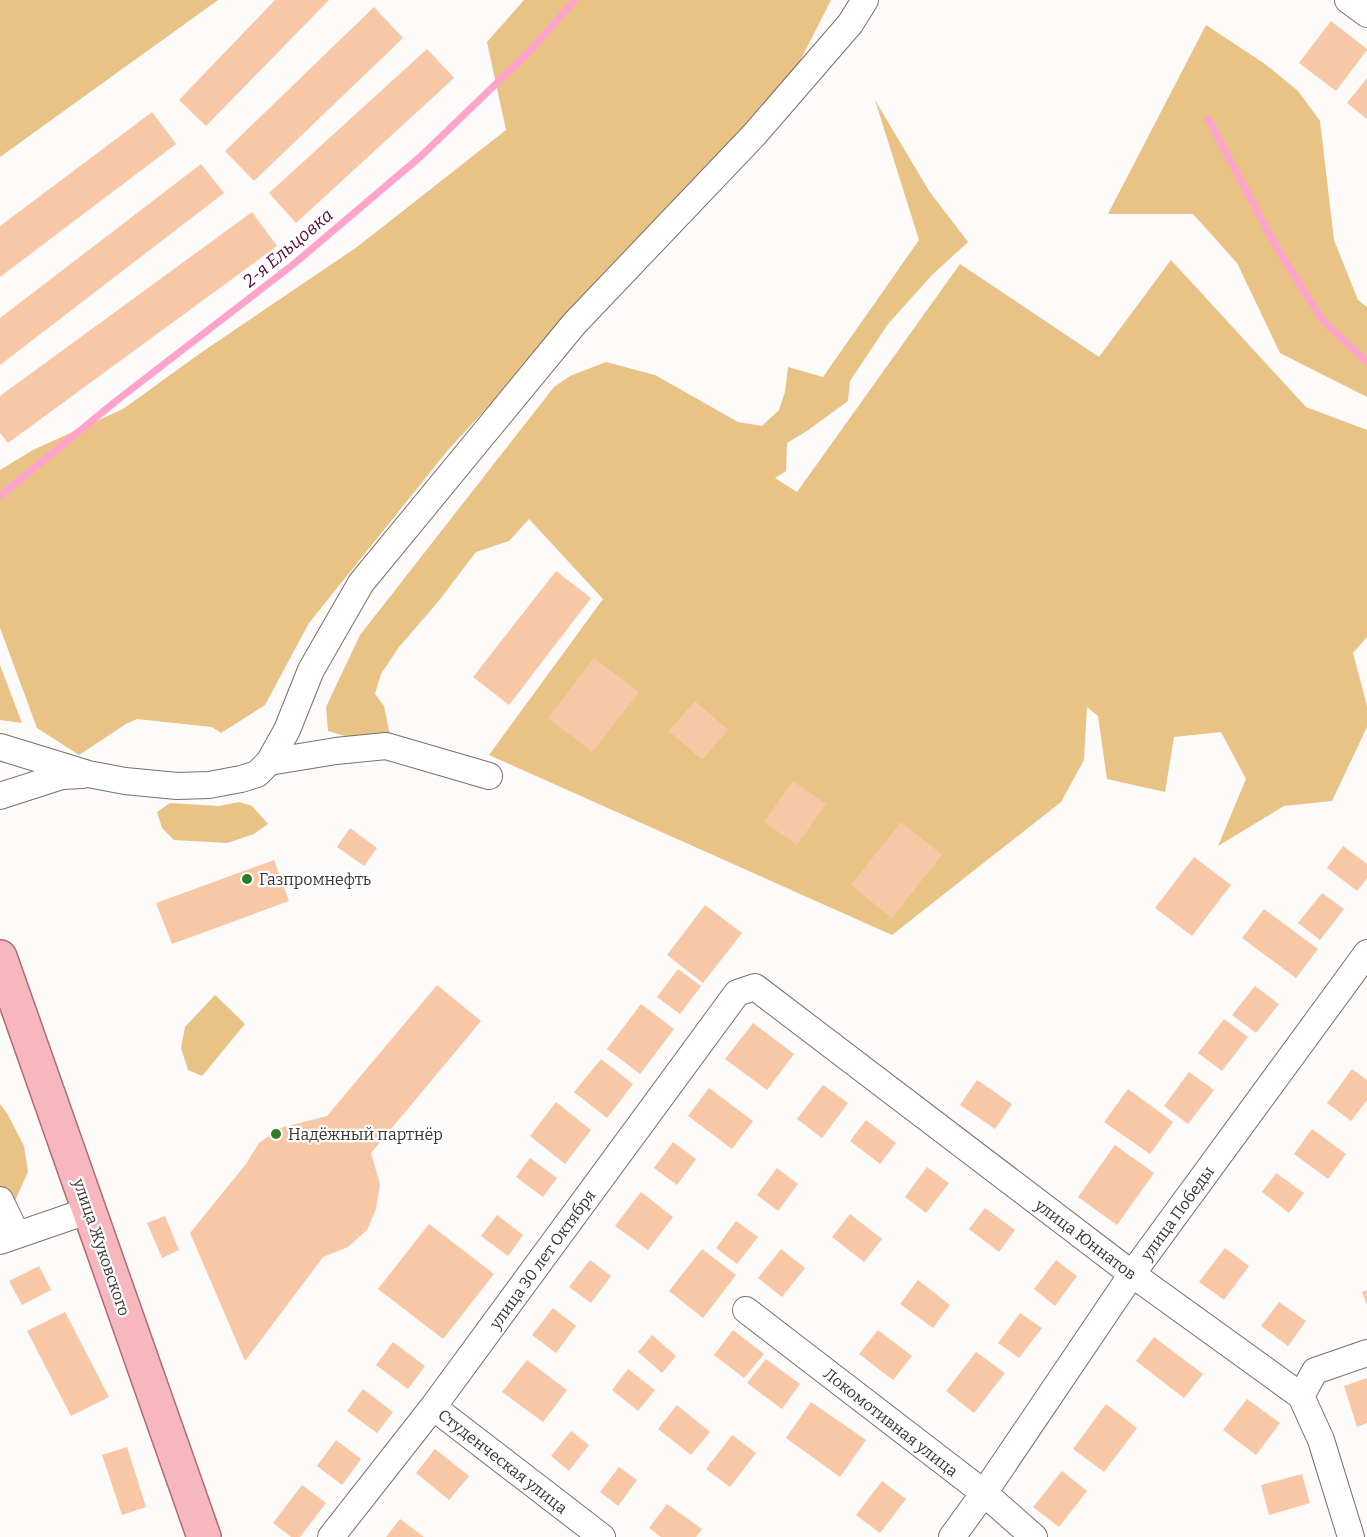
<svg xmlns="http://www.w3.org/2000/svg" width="1367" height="1537" font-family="Bitter,serif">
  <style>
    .green { fill: #e9c286 }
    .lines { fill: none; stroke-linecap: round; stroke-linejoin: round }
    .stream { stroke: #fea3cc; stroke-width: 7 }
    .building { fill: #f8c8a6 }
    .minor-casing { stroke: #7b6f6c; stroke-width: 28 }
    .primary-casing { stroke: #b16b72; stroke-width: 36 }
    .minor { stroke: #fff; stroke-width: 26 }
    .primary { stroke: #f6b7be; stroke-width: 33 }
    .poi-dot { fill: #2c7e29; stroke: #fff; stroke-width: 2 }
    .labels { text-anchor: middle; stroke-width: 4.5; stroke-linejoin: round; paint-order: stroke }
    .poi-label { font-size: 16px; fill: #3b3635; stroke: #fff; text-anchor: start }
    .street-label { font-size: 16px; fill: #3b3635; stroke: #fff }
    .water-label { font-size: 18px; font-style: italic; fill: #590937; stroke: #fff }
  </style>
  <rect width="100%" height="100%" fill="#fdfafa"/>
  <path class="green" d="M0,0H218L0,157Z
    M524,0H831L792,77L448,450L309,623L265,705L221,733L212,727L137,719L126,724L79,755L37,728L0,628V470L33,450L123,409L202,352L357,247L506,130L487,42Z
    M1206,25L1265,64L1298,91L1320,121L1334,240L1358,300L1367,307V397L1280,353L1237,263L1193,214H1108Z
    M875,100L929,191L968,242L932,275L888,324L850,381L848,401L807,431L787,443L786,471L775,478L797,492L960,264L1099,357L1171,260L1306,407L1367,430V637L1353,653L1367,706V727L1332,801L1284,806L1218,846L1246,779L1221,732L1174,737L1165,792L1107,779L1098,716L1087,707L1084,760L1061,802L892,935L489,755L603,599L529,519L509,541L476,552L437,603L399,647L381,674L375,694L384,706L390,735L369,743L328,731L326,707L360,635L554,387L570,376L606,362L655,375L738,422L762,426L779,410L785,392L788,367L823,377L919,240Z
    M0,665L22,723L0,720Z
    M239,802L252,806L268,824L254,834L227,843L174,840L162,828L157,812L170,803L219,806Z
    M215,995L245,1024L202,1076L188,1070L181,1048L185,1027Z
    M0,1104L7,1113L24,1146L28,1172L14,1203L0,1188Z"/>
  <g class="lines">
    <path class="stream" d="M1208,119L1277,248L1323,321L1367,362
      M0,496L116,401L295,263L420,157L528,53L575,0"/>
  </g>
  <path class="building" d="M275,0H329L206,126L179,100Z
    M374,7L403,38L254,181L225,151Z
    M1331,21L1367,49V50L1336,91L1299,63Z
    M427,49L454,78L296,223L269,193Z
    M1367,78V119L1347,103Z
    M152,112L176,144L0,277V226Z
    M201,164L224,193L0,365V318Z
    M252,212L277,246L8,443L0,433V396Z
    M556,571L591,598L509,705L473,677Z
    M594,658L639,692L592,752L548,718Z
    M695,701L728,730L702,760L669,731Z
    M793,781L826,804L797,845L764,822Z
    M901,822L942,855L892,918L851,885Z
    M350,828L377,848L364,866L337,847Z
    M1343,846L1367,864V878L1357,891L1327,868Z
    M1194,857L1231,885L1192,936L1155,908Z
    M274,860L289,901L172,944L156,903Z
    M1322,893L1344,909L1320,940L1298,923Z
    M705,905L742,933L703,983L667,955Z
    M1264,909L1318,949L1296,978L1242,938Z
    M678,969L701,986L680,1014L657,997Z
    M437,985L481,1021L371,1153L380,1184L376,1209L367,1230L348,1247L323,1257L245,1361L190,1233L246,1164L259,1143L280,1128L327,1116Z
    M1255,986L1279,1004L1256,1033L1232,1015Z
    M641,1004L674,1029L640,1074L607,1049Z
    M1224,1019L1248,1037L1222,1071L1198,1053Z
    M753,1023L794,1054L767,1090L725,1059Z
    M601,1059L633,1084L607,1118L574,1092Z
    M1352,1069L1367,1080V1100L1351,1121L1327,1103Z
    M1189,1072L1214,1090L1188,1124L1164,1106Z
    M977,1080L1012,1104L995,1129L960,1105Z
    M823,1085L848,1103L822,1138L797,1119Z
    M709,1088L753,1121L732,1149L688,1116Z
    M1128,1089L1173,1122L1150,1154L1104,1122Z
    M556,1102L591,1130L565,1164L530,1136Z
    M866,1120L896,1143L880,1164L850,1141Z
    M1312,1129L1346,1154L1328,1179L1294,1154Z
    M673,1142L696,1159L677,1185L654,1168Z
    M1115,1145L1154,1173L1117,1225L1078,1197Z
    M530,1158L557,1178L543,1197L516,1177Z
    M927,1167L949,1183L926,1213L905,1197Z
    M777,1168L798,1184L778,1211L757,1195Z
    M1276,1173L1304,1193L1289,1213L1262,1192Z
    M641,1192L673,1217L648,1250L615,1226Z
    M985,1208L1015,1230L999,1252L969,1229Z
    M850,1214L882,1239L864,1262L832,1237Z
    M497,1215L523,1235L508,1256L481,1236Z
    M165,1216L179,1250L162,1258L147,1223Z
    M736,1221L758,1237L737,1264L716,1248Z
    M429,1224L494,1274L443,1339L378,1289Z
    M1225,1248L1249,1266L1224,1300L1199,1282Z
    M702,1249L736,1275L703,1318L669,1291Z
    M781,1249L805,1268L782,1297L758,1278Z
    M590,1260L611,1276L591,1303L569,1287Z
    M1056,1260L1077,1276L1055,1306L1034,1289Z
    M39,1266L51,1290L22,1305L9,1281Z
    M918,1280L950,1305L933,1328L900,1304Z
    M1367,1290V1305L1362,1292Z
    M1279,1302L1306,1321L1288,1346L1261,1326Z
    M553,1308L576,1326L556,1353L532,1335Z
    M65,1312L109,1397L71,1416L27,1331Z
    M1020,1313L1042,1328L1019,1358L998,1343Z
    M733,1330L764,1354L744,1378L714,1355Z
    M878,1330L912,1356L893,1380L859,1354Z
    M652,1335L676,1356L662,1373L638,1352Z
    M1154,1337L1203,1374L1184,1398L1136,1361Z
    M393,1342L425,1366L408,1389L376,1365Z
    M976,1352L1005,1373L974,1413L946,1391Z
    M766,1359L800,1384L782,1409L747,1383Z
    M527,1360L567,1390L543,1422L502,1392Z
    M628,1369L655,1390L638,1411L612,1390Z
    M1367,1378V1423L1357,1427L1344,1386Z
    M363,1389L393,1412L377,1433L347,1411Z
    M1247,1399L1280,1423L1256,1455L1223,1430Z
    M811,1402L866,1440L840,1477L786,1438Z
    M1106,1404L1137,1428L1104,1472L1073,1449Z
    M677,1405L710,1432L691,1455L658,1429Z
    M571,1431L589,1445L569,1471L551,1456Z
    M732,1435L756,1453L730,1487L706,1469Z
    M336,1440L361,1459L342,1485L317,1466Z
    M127,1447L146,1507L122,1515L102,1455Z
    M435,1449L469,1476L449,1500L416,1473Z
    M619,1467L637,1480L618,1506L600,1492Z
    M1062,1471L1087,1491L1059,1527L1033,1507Z
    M1302,1474L1310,1503L1269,1515L1261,1485Z
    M882,1481L906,1499L880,1533L856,1515Z
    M302,1485L326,1503L300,1537H291L273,1523Z
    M667,1504L702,1529L696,1537H661L649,1528Z
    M400,1519L424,1537H386Z"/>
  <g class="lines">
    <g class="minor-casing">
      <path id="minor" d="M1348,0L1367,14
        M0,747L88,774L125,781L177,786L209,785L241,779L257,774L269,762L287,730L311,670L361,583L574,324L754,135L850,24L865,0
        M269,762L336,751L386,746L489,776
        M0,796L62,776L82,775
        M0,1200L17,1235
        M0,1241L90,1210
        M746,1310L984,1493L1034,1537
        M1301,1396L1315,1371L1367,1353
        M433,1407L602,1537
        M331,1537L433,1407L737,993L755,987L1132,1274L1301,1396L1321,1440L1351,1537
        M952,1537L984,1493L1132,1274L1367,953"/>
    </g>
    <g class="primary-casing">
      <path id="primary" d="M0,957L204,1537"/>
    </g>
    <use href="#minor" class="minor"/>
    <use href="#primary" class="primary"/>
  </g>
  <g class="poi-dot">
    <circle cx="247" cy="879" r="6"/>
    <circle cx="276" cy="1134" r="6"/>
  </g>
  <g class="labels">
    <g class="poi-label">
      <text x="259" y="885">Газпромнефть</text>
      <text x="288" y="1140">Надёжный партнёр</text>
    </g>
    <g class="street-label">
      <text transform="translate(1177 1213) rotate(-54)" y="6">улица Победы</text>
      <text transform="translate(1086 1239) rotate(37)" y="6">улица Юннатов</text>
      <text transform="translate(102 1247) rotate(71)" y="6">улица Жуковского</text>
      <text transform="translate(542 1259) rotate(-54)" y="6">улица 30 лет Октября</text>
      <text transform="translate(891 1422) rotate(38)" y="6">Локомотивная улица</text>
      <text transform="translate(503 1461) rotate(38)" y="6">Студенческая улица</text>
    </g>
    <g class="water-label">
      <text transform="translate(288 248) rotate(-40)" y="6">2-я Ельцовка</text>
    </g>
  </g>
</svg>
